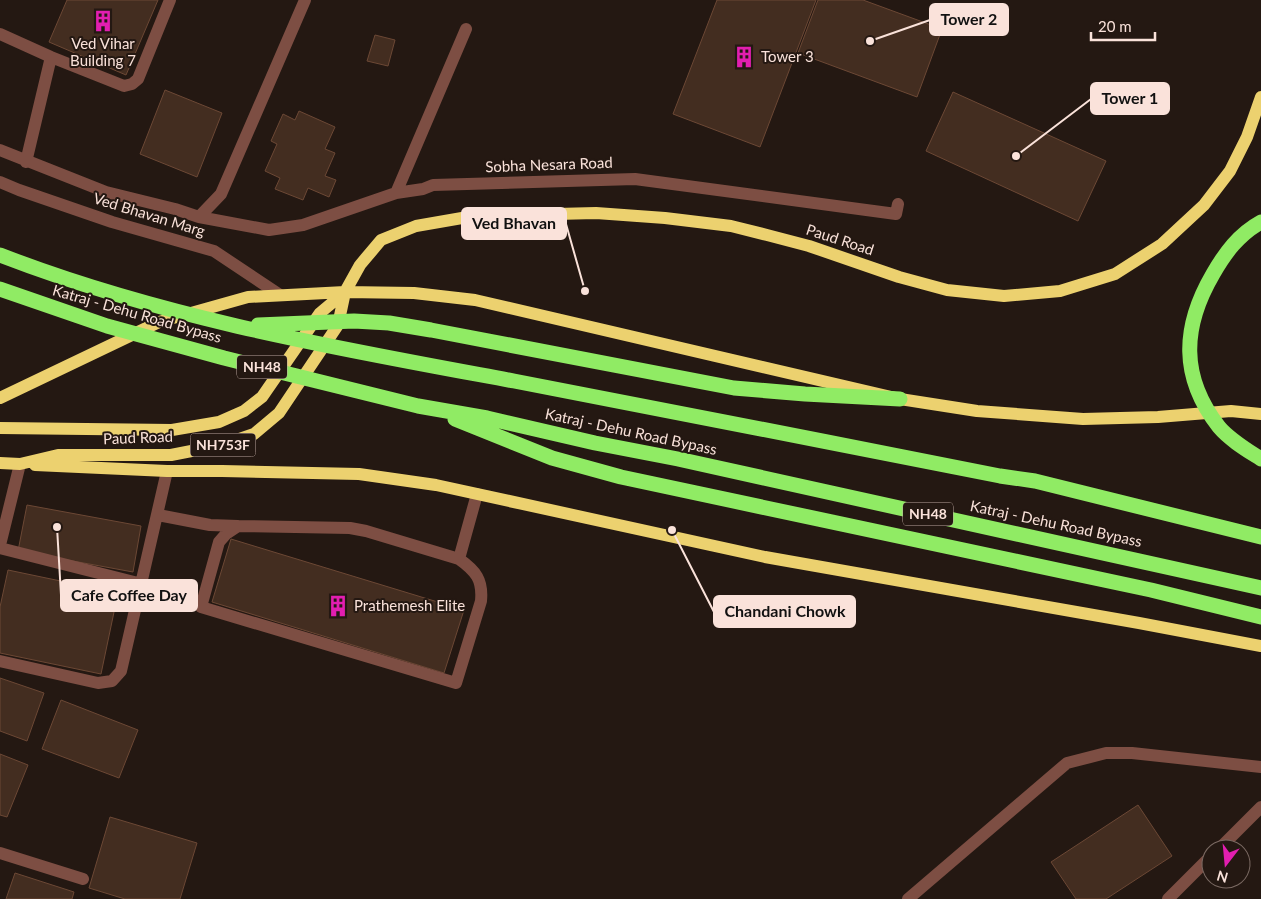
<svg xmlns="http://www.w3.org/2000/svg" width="1261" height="899" font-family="Lato,sans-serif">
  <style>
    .building { fill: #432d20; stroke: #6c4835 }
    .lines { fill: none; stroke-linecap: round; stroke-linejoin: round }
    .minor { stroke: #7d4e43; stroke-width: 12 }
    .major { stroke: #ecd16f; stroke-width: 12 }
    .highway { stroke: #90eb64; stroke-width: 15 }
    .labels { text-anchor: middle; stroke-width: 4; stroke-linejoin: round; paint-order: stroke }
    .shield { fill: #241812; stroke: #baa59e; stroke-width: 1 }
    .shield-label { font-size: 14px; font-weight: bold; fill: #fae2da }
    .poi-label { font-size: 15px; fill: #fae2da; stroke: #241812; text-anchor: start }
    .street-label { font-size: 15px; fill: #fae2da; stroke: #241812 }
    .leader { fill: none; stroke: #fae2da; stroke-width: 2 }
    .callout-dot { fill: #fae2da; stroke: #241812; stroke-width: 2 }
    .callout { fill: #fae2da; stroke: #fae2da; stroke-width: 2 }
    .callout-label { font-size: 16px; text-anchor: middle; font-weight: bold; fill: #111 }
  </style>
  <rect width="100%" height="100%" fill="#241812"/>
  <path class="building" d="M67,0H158L126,75L49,42Z
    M717,0H816L760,147L673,114Z
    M818,0H863L942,29L917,97L798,53Z
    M375,35L395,40L388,66L367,61Z
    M165,90L222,113L197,177L140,154Z
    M953,92L1106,161L1078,221L926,151Z
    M299,111L335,127L325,149L335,153L325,176L336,180L329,197L308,188L303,200L275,189L280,178L265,171L277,144L271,141L283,114L295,120Z
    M27,505L141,526L133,572L18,551Z
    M231,539L464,610L444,673L212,602Z
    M8,570L118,593L101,674L0,653V607Z
    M0,678L44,693L27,741L0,731Z
    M61,700L138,730L119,778L42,749Z
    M0,754L28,765L7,817L0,815Z
    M1138,805L1172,856L1106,899H1076L1051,862Z
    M110,817L197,843L180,899H125L89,888Z
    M15,873L74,892L72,899H6Z"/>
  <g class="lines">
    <path class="minor" d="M0,34L51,57L124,86L132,84L138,79L170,0
      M0,150L106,192L175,209L199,217L221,194L305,0
      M26,162L51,57
      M0,182L19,190L112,222L214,251L280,295
      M396,193L466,29
      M199,217L269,230L303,225L396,193L423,189L433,185L635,179L896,214L898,204
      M158,515L210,525L238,526
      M238,526L350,528L366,531L459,559C476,571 483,580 481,601L456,683L201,607L219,542L226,534Z
      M0,545L20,464
      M0,548L142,584
      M459,559L477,494
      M0,661L98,683L112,681L121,671L167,471
      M1219,849L1261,807
      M0,853L83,879
      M908,899L1067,763L1106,753H1132L1261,767
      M1168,899L1211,856"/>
    <path class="major" d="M0,398L159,322L248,297L345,292L414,293L475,300L900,399L977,411L1083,419L1158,417L1231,411L1261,414
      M0,428L172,430L219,422L244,411L262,397L320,313L345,292
      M0,463L20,464L58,455H171L222,445L254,434L279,413L338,325L345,292L360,265L381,240L416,226L462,218L515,215L596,213L665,218L731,226L767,235L809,246L899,277L947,290L1004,296L1060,291L1115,274L1162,244L1204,205L1230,171L1247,137L1261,97
      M35,465L167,471H222L359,474L436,485L765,557L1139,623L1261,646"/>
    <path class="highway" d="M1261,222C1239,234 1225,253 1213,274C1182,327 1180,377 1219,427C1230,440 1247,450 1261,459
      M0,255C165,319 341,349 514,381C677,412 838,444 1000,476L1035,481L1261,537
      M0,289L107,326L224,358L418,406L487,418L595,443L678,459L1261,588
      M258,325L354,321L389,323L431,330L734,388L805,394L900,399
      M455,419L552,458L621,477L1151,590L1261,617"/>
  </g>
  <defs>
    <g id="building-bare" transform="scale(1.725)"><path d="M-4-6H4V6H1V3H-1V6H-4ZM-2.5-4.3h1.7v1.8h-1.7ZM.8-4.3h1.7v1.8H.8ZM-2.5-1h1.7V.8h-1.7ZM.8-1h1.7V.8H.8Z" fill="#e21eb0" stroke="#241812" stroke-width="2.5" paint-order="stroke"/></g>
  </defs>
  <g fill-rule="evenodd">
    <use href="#building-bare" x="103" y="21"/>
    <use href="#building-bare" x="744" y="57"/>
    <use href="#building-bare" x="338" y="606"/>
  </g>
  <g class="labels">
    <g class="shield">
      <rect x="237" y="355.5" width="50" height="23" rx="4"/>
      <rect x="190.5" y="433.5" width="65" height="23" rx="4"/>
      <rect x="903" y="502.5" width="50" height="23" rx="4"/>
    </g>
    <g class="shield-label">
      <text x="262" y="372">NH48</text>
      <text x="223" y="450">NH753F</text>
      <text x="928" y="519">NH48</text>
    </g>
    <g class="poi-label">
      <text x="103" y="49" text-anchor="middle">Ved Vihar<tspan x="103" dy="17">Building 7</tspan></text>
      <text x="761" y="62">Tower 3</text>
      <text x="354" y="611">Prathemesh Elite</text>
    </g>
    <g class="street-label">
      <text transform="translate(549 165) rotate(-2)" y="5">Sobha Nesara Road</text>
      <text transform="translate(149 215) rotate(17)" y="5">Ved Bhavan Marg</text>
      <text transform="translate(840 240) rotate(18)" y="5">Paud Road</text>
      <text transform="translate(137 314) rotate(16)" y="5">Katraj - Dehu Road Bypass</text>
      <text transform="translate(631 432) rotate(12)" y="5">Katraj - Dehu Road Bypass</text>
      <text transform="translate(138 438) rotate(-2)" y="5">Paud Road</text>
      <text transform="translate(1056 524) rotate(12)" y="5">Katraj - Dehu Road Bypass</text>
    </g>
  </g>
  <path class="leader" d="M870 41L930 20M1016 156L1091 99M585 291L566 224M57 527L61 595M672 530L714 612"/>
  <g class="callout-dot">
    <circle cx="870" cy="41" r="5"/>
    <circle cx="1016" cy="156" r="5"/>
    <circle cx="585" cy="291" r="5"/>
    <circle cx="57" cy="527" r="5"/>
    <circle cx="672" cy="530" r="5"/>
  </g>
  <g class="callout">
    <rect x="930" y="4" width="78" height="31" rx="5"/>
    <rect x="1091" y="83" width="78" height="31" rx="5"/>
    <rect x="462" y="208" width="104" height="31" rx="5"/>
    <rect x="61" y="580" width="136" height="31" rx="5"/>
    <rect x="714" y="596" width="141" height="31" rx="5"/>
  </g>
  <g class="callout-label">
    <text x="969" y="25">Tower 2</text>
    <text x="1130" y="104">Tower 1</text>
    <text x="514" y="229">Ved Bhavan</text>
    <text x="129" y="601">Cafe Coffee Day</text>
    <text x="785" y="617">Chandani Chowk</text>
  </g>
  <g transform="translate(1226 864) rotate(196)"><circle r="24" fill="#241812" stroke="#7a6962"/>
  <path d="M0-4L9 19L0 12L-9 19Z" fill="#e21eb0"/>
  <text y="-8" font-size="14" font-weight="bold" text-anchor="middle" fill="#fae2da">N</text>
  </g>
  <path d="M1091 32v8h64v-8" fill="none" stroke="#fae2da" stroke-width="2.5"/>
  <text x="1098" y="32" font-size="15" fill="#fae2da" stroke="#241812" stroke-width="4" paint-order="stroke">20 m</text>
</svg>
